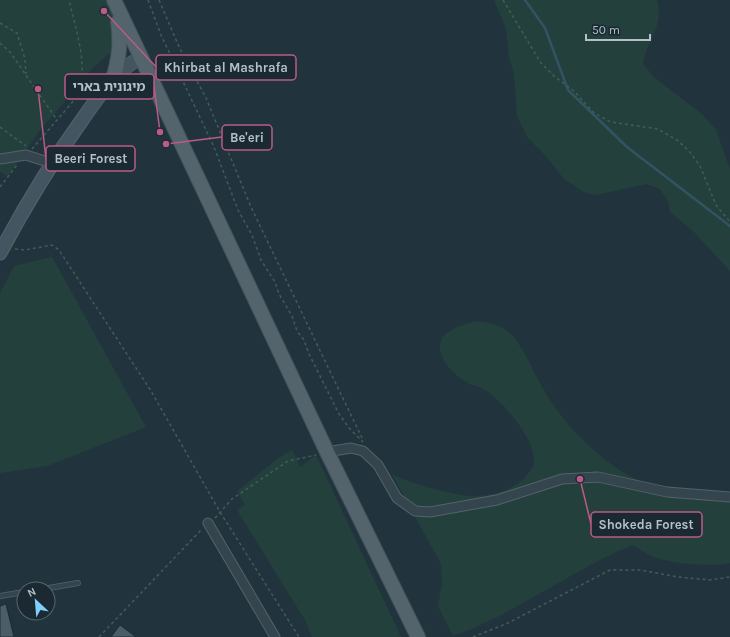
<svg xmlns="http://www.w3.org/2000/svg" width="730" height="637" font-family="Karla,'Noto Sans Hebrew',sans-serif">
  <style>
    .green { fill: #24403c }
    .shadow { fill: #0007 }
    .lines { fill: none; stroke-linecap: round; stroke-linejoin: round }
    .stream { stroke: #325363; stroke-width: 2.5 }
    .building { fill: #4a5e69; stroke: #1d2c34 }
    .service-casing { stroke: #53636b; stroke-width: 6 }
    .minor-casing { stroke: #53636b; stroke-width: 11 }
    .secondary-casing { stroke: #53636b; stroke-width: 15 }
    .primary-casing { stroke: #415159; stroke-width: 16 }
    .path { stroke: #435c59; stroke-width: 1.5; stroke-dasharray: 3 3; stroke-linecap: butt }
    .service { stroke: #35454d; stroke-width: 4.5 }
    .minor { stroke: #35454d; stroke-width: 9 }
    .secondary { stroke: #435560; stroke-width: 13 }
    .primary { stroke: #53646d; stroke-width: 14 }
    .leader { fill: none; stroke: #bb5b87; stroke-width: 1.5 }
    .callout-dot { fill: #bb5b87; stroke: #1b2a32; stroke-width: 1.5 }
    .callout { fill: #1b2a32; stroke: #bb5b87; stroke-width: 1.5 }
    .callout-label { font-size: 13px; text-anchor: middle; font-weight: bold; fill: #b1c0c9 }
  </style>
  <rect width="100%" height="100%" fill="#21343d"/>
  <path class="green" d="M0,0H122L137,36L106,56L92,69L38,133L8,176L0,172Z
    M494,0H657C664,27 647,39 643,64L655,78L703,115L716,130L730,169V271L695,233L670,212L668,201L660,189L647,184L595,195L584,192L564,179L546,156L527,137L517,116L514,74L509,56L506,28Z
    M52,257L146,427L47,466L0,473V293L14,266Z
    M476,321C488,322 503,326 512,335C524,349 532,369 541,385C561,422 601,464 640,481C667,493 701,493 730,492V563C709,567 671,564 652,556C645,553 639,548 632,545C570,571 517,613 453,636L438,606L442,584L441,564L392,474C406,482 461,498 477,496C494,495 514,490 526,476C530,471 535,467 534,460C534,438 503,401 485,390C480,387 475,386 470,384C458,378 441,363 440,348C439,330 463,325 476,321Z
    M292,450L300,467L316,455L401,637H312L305,620L237,510L245,505L237,491L280,457Z"/>
  <path class="shadow" d="M6,605L8,610L14,637H0V607Z"/>
  <g class="lines">
    <path class="stream" d="M525,0L545,28L568,90L627,147L730,226"/>
  </g>
  <path class="building" d="M6,604L14,637H0V606Z
    M120,625L136,637H111Z"/>
  <g class="lines">
    <g class="service-casing">
      <path id="service" d="M43,589L78,583
        M0,596L24,592"/>
    </g>
    <g class="minor-casing">
      <path id="minor" d="M0,159L26,155L51,163
        M327,452L351,448L363,451L378,465L397,498L415,511L430,512L497,500L562,479L598,477L667,492L730,497
        M208,523L275,637"/>
    </g>
    <g class="secondary-casing">
      <path id="secondary" d="M0,253C25,206 51,163 82,120C99,96 114,72 140,58"/>
    </g>
    <g class="primary-casing">
      <path id="primary" d="M114,0L327,452L418,637
        M113,79C119,59 121,43 118,22"/>
    </g>
    <path class="path" d="M148,0L161,35L214,147L238,210L252,235L261,260L275,282L279,294L292,316L297,331L304,340L309,354L339,414L350,429L363,442
      M159,0L180,49L206,98L251,207L363,440
      M503,0L541,63L554,76L574,91L594,113L611,122L658,129L677,140L689,151L700,166L716,205L730,222
      M0,23L17,33L25,59L26,74
      M0,43L10,52L57,120
      M0,127L26,146
      M32,149L76,98C91,72 75,27 69,0
      M0,187L17,165
      M15,249L25,250L52,245L59,250L151,391L220,512L299,637
      M215,518L232,499L288,461L316,455
      M99,637L201,530
      M473,637L508,623L610,570H640L678,577L710,580L730,577"/>
    <use href="#service" class="service"/>
    <use href="#minor" class="minor"/>
    <use href="#secondary" class="secondary"/>
    <use href="#primary" class="primary"/>
  </g>
  <path class="leader" d="M104 11L156 67M160 132L154 86M166 144L222 137M38 89L46 159M580 479L591 524"/>
  <g class="callout-dot">
    <circle cx="104" cy="11" r="4"/>
    <circle cx="160" cy="132" r="4"/>
    <circle cx="166" cy="144" r="4"/>
    <circle cx="38" cy="89" r="4"/>
    <circle cx="580" cy="479" r="4"/>
  </g>
  <g class="callout">
    <rect x="156" y="55" width="140" height="25" rx="4"/>
    <rect x="65" y="74" width="89" height="25" rx="4"/>
    <rect x="222" y="125" width="50" height="25" rx="4"/>
    <rect x="46" y="146" width="89" height="25" rx="4"/>
    <rect x="591" y="512" width="111" height="25" rx="4"/>
  </g>
  <g class="callout-label">
    <text x="226" y="72">Khirbat al Mashrafa</text>
    <text x="109" y="91">מיגונית בארי</text>
    <text x="247" y="142">Be'eri</text>
    <text x="91" y="163">Beeri Forest</text>
    <text x="646" y="529">Shokeda Forest</text>
  </g>
  <g transform="translate(36 601) rotate(334)"><circle r="19" fill="#1b2a32" stroke="#57666e"/>
  <path d="M0-3L7 15L0 10L-7 15Z" fill="#80cffe"/>
  <text y="-6" font-size="11" font-weight="bold" text-anchor="middle" fill="#b1c0c9">N</text>
  </g>
  <path d="M586 34v6h64v-6" fill="none" stroke="#b1c0c9" stroke-width="2"/>
  <text x="592" y="34" font-size="12" fill="#b1c0c9" stroke="#1b2a32" stroke-width="3" paint-order="stroke">50 m</text>
</svg>
